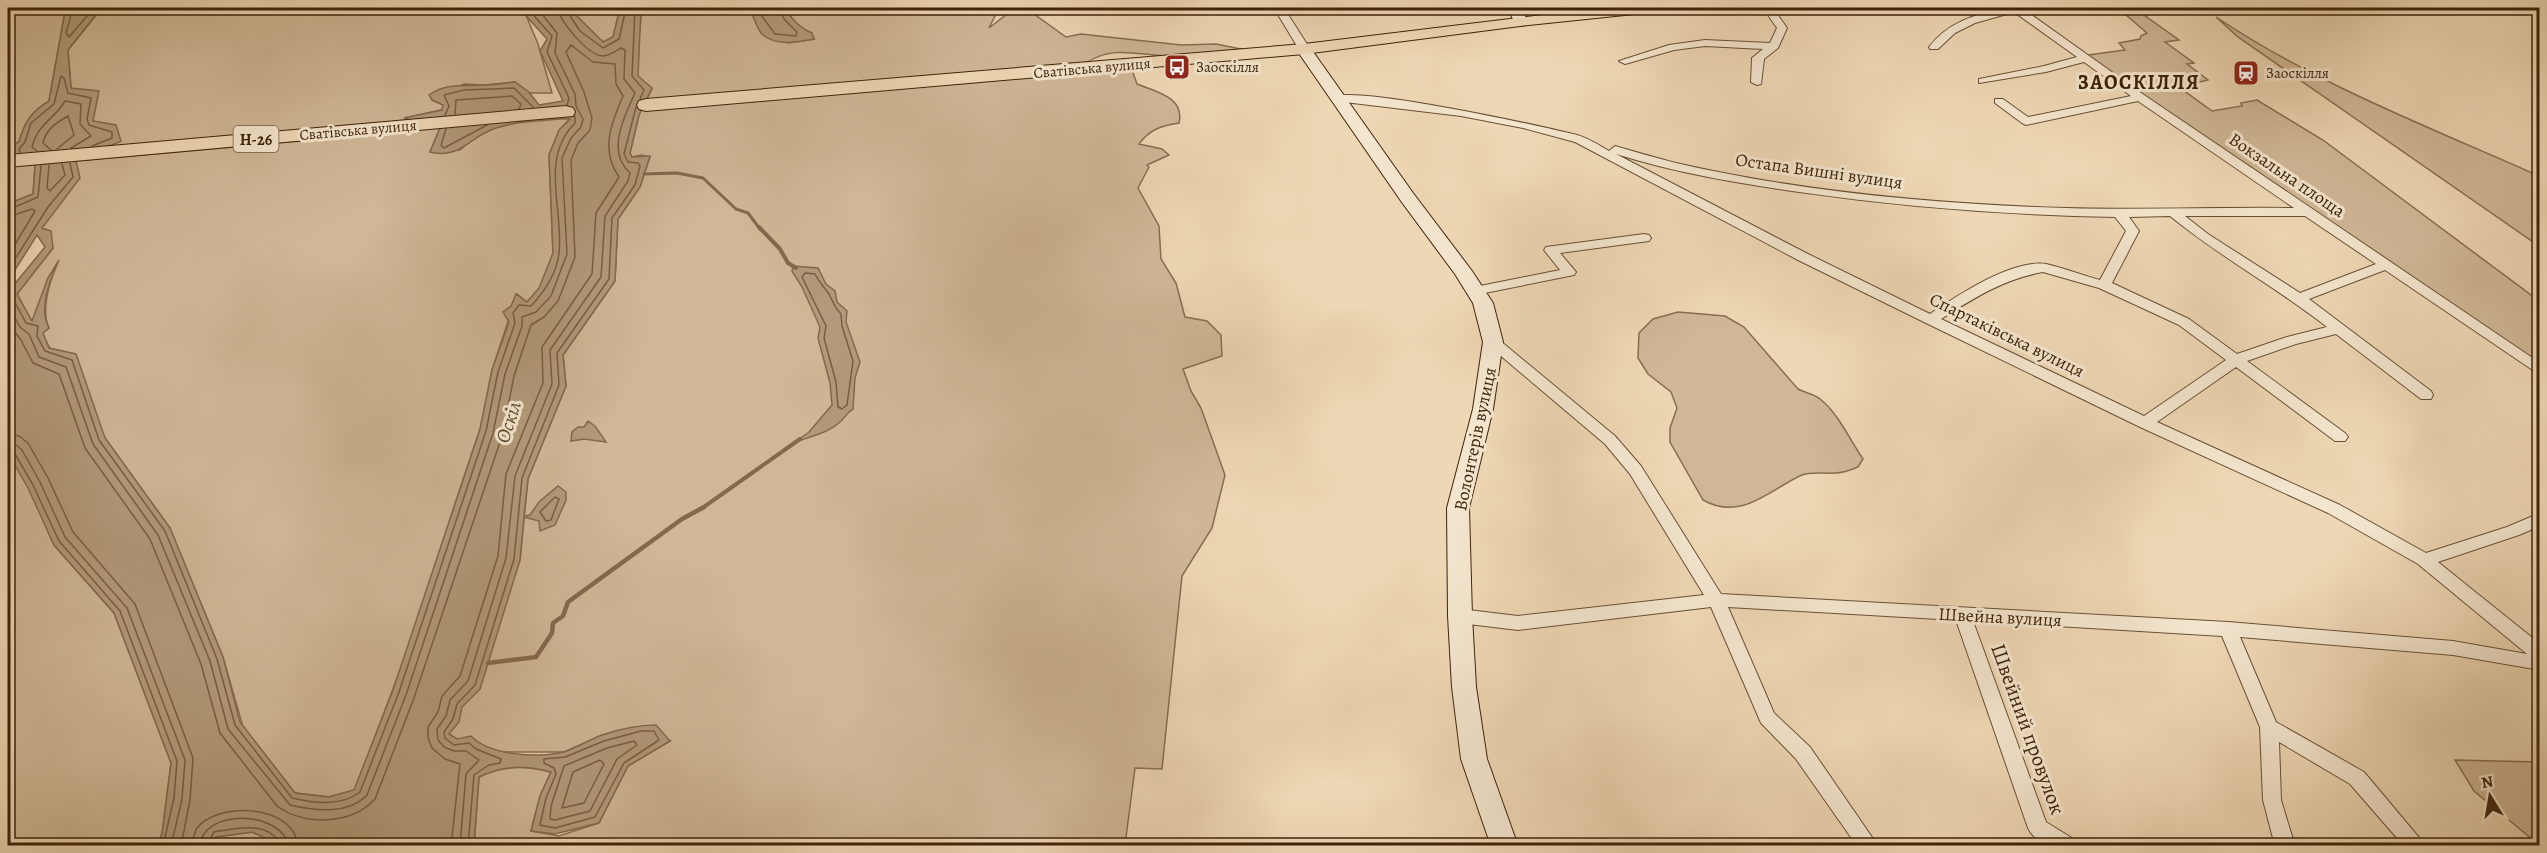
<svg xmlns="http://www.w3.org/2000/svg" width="2547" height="853" font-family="Alegreya,serif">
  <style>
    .green { fill: #d0b897; stroke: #866e50; stroke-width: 1.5 }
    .water { fill: #b29a7a; stroke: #836a4d; stroke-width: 1.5 }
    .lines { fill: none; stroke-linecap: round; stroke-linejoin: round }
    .shore { stroke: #785e42; stroke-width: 1.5 }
    .stream-far2 { stroke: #836a4d; stroke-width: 3 }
    .stream-far1 { stroke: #836a4d; stroke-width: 4 }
    .stream { stroke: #836a4d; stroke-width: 4.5 }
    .street-casing { stroke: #695034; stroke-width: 2 }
    .secondary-casing { stroke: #3d2309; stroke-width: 2 }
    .primary-casing { stroke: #3d2309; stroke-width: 2 }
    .street { fill: #f4e5ce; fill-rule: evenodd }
    .secondary { fill: #f4e5ce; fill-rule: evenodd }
    .primary { fill: #eed7b4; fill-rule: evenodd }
    .labels { text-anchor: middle; stroke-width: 6; stroke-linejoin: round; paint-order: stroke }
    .far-poi-label { font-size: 15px; fill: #3d2309; stroke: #f4e5ce; text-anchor: start }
    .far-street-label { font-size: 15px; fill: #3d2309; stroke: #f4e5ce }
    .shield { fill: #f4e5ce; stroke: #745d44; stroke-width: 1.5 }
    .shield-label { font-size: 16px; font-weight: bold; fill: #3d2309 }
    .street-label { font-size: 18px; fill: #3d2309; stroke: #f4e5ce }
    .far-district-label { font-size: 20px; font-weight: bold; letter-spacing: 1.5px; fill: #3d2309; stroke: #f4e5ce }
    .water-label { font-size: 20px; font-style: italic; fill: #60472b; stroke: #f4e5ce }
    .near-street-label { font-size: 21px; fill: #3d2309; stroke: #f4e5ce }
  </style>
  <rect width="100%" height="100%" fill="#eed7b4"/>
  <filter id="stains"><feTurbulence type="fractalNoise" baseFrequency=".00333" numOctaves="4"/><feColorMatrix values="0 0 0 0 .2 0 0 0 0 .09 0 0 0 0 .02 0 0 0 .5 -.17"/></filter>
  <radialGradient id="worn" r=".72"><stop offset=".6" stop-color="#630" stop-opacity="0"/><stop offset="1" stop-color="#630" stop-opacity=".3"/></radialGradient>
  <path class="green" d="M8,8H69L64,17L49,101L19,142L8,147Z
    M102,8H523L538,44L552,93H529L515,82L484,85L464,84L432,100L443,105L445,109L405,118L416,121L105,147L116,125L92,121L71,88L68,50Z
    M569,8H620L613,37L604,42L592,34Z
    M642,8H749L762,34L789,43L814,39L800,30L785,8H1004L997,12L989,28L1007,14L1027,9L1066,37L1081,34L1181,45L1216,44L1246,50C1220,52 1193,57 1167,56C1137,55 1112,45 1086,63L1132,70L1137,84C1156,92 1185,97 1179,123C1161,126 1150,129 1139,144L1162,149L1169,155L1147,165L1149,167L1138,188L1159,226L1161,259L1176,283L1185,317L1207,321L1221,335L1222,356L1183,369L1191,391L1201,408L1225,475L1212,528L1182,576L1162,769L1135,768L1125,845H474L479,777C503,765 526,765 551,772L540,796L531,831L559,836L599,823L628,766L670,741L602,735L564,752H503L457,739L449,734L520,560L528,479L566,386L563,355L615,281L618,219L640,187L650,157L641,155L632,157L630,153L639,115L652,89L635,78Z
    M2118,8H2134L2179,40L2165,42L2194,63L2187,64L2208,80L2179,87L2212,111L2242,106L2241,103L2257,100L2323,140L2539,301V370L2081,56L2125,50L2119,43L2140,39L2141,36L2147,33Z
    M2216,17C2316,84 2429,127 2539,176V246L2238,37Z
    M570,118L559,131L549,155L553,253L540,288L527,302L517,294L492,370L481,426L456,501L403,662L355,790L329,797L295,793L243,727L223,657L170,528L105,438L45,340L42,333L49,328C41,312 49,283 56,267L48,278L32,322L17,294L53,248L41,228L53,210L75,161L323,139L405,129L440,128L430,152L460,150L474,138L494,128L516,123Z
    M27,162L35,165L33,194L8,204V164Z
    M1678,312L1725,316L1744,327L1798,389C1805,393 1815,394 1820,399C1838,413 1850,440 1863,459L1858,467C1851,470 1843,473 1835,473C1825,474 1811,471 1802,475C1770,489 1742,522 1703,500L1670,442V428L1677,408L1671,392L1648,374L1638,358L1639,333L1653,319Z
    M8,443L15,454L54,545L114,613L171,763L162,834L156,845H8Z
    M2455,760L2539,762V845L2474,791Z
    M252,832L281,845L212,846L216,837Z"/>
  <path class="water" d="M69,8H101L68,50L71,88L99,91L93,121L116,125L121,141L76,161L80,178L42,228L51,231L53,248L17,294L32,321L48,278L59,260C50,280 38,307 49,328L43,333L49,348L76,354L105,438L170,528L223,657L240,722L295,793L329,797L354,790L393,690L480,429L492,370L509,322L503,312L511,306L516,294L527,302L539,288L553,253L549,155L559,130L570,119C546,117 520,121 496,128C470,136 460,160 430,152L440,128L404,118L442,110L443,105L432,100L429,95C447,82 465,87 485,85C495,85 505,83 515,82L529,92L539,105L563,101L540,51L547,39L519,8H569L603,42L613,37L620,8H641L638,76L652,88L639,115L630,153L632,157L650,156L640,187L618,219L615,281L563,355L566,386L528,479L524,516L530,515L539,502L558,486L566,492V500L555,525L540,531L539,521L524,517L520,560L480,689L462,707L459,722L449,734L457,739L471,736C490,756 538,758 564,752C577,748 589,740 602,735C620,729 638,725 656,725L670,741L628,766L599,823L555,834L531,831L540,796L551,772C525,765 503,765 479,777L474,845H281L252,832L216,837L212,845H156L162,834L171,763L114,613L54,545L28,488L8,453V292L45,247L37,235L8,281V237L11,229H8V204L33,194L35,165L8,155V147L19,142C24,122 32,111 49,101L64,17Z
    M749,8H785C790,18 800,28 812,33L814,39C798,42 776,47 762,34C756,28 754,15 749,8Z
    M793,266L818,268L826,284L835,291L837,302L847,311L846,322L860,362L855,378L853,409C846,413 845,418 840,422C828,433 810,437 795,442L809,432L832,405L830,383L818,338L820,327L802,287L792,271Z
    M588,421L595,426L606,442L584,439L571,441L572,432L578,427H584Z"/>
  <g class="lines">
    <path class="shore" d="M73,8L66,33L69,37L94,8
      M527,8L552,36L547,52L569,98L567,105
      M565,8L580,31L603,48L619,39L626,8
      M635,8L632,76L644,90L640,99
      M756,8L775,34L796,36L797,32L784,19L780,8
      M455,114L456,100L512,96L521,104L519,109
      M445,115L449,106L444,95L464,90L514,88L533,107
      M446,129L441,145L444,148L487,125
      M51,150L43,143C46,129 56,123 68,116L74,135L57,149
      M37,151L32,147C38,123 54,120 65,101L81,104L80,124L91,136L71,148
      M20,152L19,149L25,142L31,123L54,104L61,76L64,78L68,93L91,98L87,119L89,125L112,132V138L92,146
      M49,165L47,188L50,191L65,175L62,164
      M8,210L38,197L41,166
      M8,217L32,209L35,211L8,256
      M8,270L48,207L73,177L70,163
      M805,273L815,274C820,284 827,290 830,296C834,304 834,307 841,314L842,326L853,361L847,405L842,409L838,407L836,382L824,338L826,326L802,277Z
      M8,296L12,297L26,323L38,326L37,336L45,351L72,360L99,440L165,531L217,659L235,725L292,798C314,803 341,807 360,792L399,692L486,431L498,372L515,323L513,313L519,305L531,306C544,292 557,273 559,253C564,209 539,159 575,123V116
      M8,305L20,327L29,334L39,357L66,367L93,444L158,535L210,661L228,729L290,805C315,811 348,815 367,795L406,695L493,433L505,374L522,326V317L536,312L551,296L567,254L562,158L571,138L581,127L583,119L576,106L575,94L555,53L557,33L537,8
      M8,323L21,340L33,363L59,374L85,448L150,539L201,664L220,733L277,806C305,826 351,825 375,799L414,698L502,436L514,376L531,325L544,317L558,301L575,257L571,160L578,143L590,130L592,118L584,92L566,52L571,45L593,62L615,64L616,84L623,96C611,124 600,150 619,177L596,213L592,274L542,347L543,383L506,474L498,556L460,676L442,696L438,712L428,727V738L432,748L445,759L460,764L451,846
      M8,434L19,436L28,443L48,478L73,532L135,604L193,758L190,800L181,846
      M8,443L15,444L22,450L40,482L65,537L127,608L185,760L182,799L171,846
      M8,451L15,454L33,485L59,541L120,611L177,761L174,798L163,846
      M555,497L559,499L551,520L546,521L540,512Z
      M641,731H654L659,740L624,763L595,817L555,828L540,825L546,798L556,774L554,768L544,763V759L565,757L604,741Z
      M634,741L637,745L617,759L590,811L555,820L550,819L551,806L564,766L607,748Z
      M600,760L604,764L584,803L562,808L573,772Z
      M191,846C193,841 194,833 197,828C216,804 278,804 294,833C296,836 297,842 298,846
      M200,846C203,808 281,810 289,846
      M207,846L214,832C237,828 269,820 282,846
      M460,846L466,774L479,760L466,751H454L444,747L438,740L437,729L446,716L450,700L468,681L506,558L515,476L552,384L550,350L601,277L605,216L628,181L630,173C606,152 624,117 635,93L624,79L625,50L621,48C616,51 609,56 603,56C587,55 561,22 557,8
      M468,846L474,775L489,765L500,763L501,759L476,749L469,743L454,745L445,738L444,732L453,719L457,704L475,685L514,559L522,478L559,385L557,353L609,279L612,218L635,185L640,166L638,163L628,162L624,154L636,107"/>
    <path class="stream-far2" d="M644,174L677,173L703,178L736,209L748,213L760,229"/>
    <path class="stream-far1" d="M759,227L780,249L788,263L796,268
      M701,509L800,439"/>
    <path class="stream" d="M488,663L536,657L552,633L553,623L563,616L568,602L682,519L704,507"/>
    <g class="street-casing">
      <path id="street" d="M1274,8H1284L1310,49L1308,51H1300Z
        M1763,8H1773L1787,28L1778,48L1764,59L1761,84L1757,85L1751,82L1752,58L1763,49L1705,46L1674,50L1625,64L1619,61L1669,45L1705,40L1770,43L1777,28Z
        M2005,8H2022L2144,95L2540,363V375L2385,270L2309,299L2431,391L2433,395L2431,399H2421L2336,334L2296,344L2247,361L2345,433L2348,437L2345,441H2335L2236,367L2157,422L2340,505L2426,553L2507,527L2540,513V526L2519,535L2438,562L2540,644V670L2453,655L2240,637L2276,722L2364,772L2426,846H2404L2350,784L2279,742L2281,800L2295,846H2275L2263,800L2260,727L2222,636L1973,621L2046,822L2075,840L2077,846C2060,846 2037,847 2028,828L1956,620L1728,607L1774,713L1810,747L1878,846H1857L1796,759L1761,723L1711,607L1518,630L1460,623L1454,621L1451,616L1454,611L1460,609L1518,616L1704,595L1630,474L1605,444L1488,345L1486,342L1488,339H1498L1615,436L1641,466L1721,594L2228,622L2453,641L2527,654L2418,564L2328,513L2140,427L1926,323L1798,260L1575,142L1523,128L1461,116L1336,101L1330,98C1348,83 1545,127 1577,135C1588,138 1599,145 1609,151L1615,146C1636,152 1656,158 1676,163C1794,190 1916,202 2036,207C2123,211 2207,207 2294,208L2138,101L2026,125L2022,123L1995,103V99H2003L2028,117L2131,96L2084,62L2046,72L1979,83V79L2044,66L2077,57L2014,12L1975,23L1955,33L1938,49H1930L1929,47C1948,22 1976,14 2005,8ZM1616,154C1676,173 1737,183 1799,192C1904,207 2009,215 2115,217L2126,231L2100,280C2082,275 2064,268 2046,264C2012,259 1957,296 1930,314L1808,254ZM2170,216C2220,257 2276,287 2327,327L2287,337L2237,354L2189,319L2112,283L2139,231L2129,217ZM2185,216H2305L2376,264L2300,293L2208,234ZM2043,272L2099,288L2179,325L2226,360L2144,416L1941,319C1974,298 2004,279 2043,272Z
        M1644,234L1649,235L1651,238L1649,241L1560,253L1576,272L1574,275L1475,295L1468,291L1475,287L1560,270L1544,250L1546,247Z"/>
    </g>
    <g class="secondary-casing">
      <path id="secondary" d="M1508,8H1522L1527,21L1525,24H1515Z
        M1304,44L1309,46L1413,193L1472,271L1493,303L1503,342L1493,409L1469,508L1472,616L1476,687L1487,759L1518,846H1491L1461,759L1452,687L1448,616L1447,508L1473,409L1483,342L1473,303L1455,274L1401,201L1296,49Z"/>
    </g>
    <g class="primary-casing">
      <path id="primary" d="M1600,8H1652L1650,12L1644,13L1520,26L1304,54L646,111L639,109L637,105L639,101L646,99L1304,44Z
        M566,106L573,108L575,112L573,116L8,167V155Z"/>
    </g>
    <use href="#street" class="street"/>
    <use href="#secondary" class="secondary"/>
    <use href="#primary" class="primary"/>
  </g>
  <defs>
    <g id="bus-square" transform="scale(1.35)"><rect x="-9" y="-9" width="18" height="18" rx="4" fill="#8f2418" stroke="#f4e5ce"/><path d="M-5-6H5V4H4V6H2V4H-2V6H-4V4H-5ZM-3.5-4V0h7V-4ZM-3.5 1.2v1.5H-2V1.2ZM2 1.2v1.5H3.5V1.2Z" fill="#fff"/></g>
    <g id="station-square" transform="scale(1.35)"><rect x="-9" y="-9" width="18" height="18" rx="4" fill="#8f2418" stroke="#f4e5ce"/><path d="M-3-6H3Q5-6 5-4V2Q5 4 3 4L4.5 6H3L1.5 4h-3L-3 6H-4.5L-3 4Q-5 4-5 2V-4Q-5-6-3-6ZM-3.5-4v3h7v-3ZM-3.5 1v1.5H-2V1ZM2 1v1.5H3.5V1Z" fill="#fff"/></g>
  </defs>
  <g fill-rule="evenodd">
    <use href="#bus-square" x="1177" y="67"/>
    <use href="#station-square" x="2246" y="73"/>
  </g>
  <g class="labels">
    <g class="far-poi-label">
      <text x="1196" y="72">Заоскілля</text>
      <text x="2266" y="78">Заоскiлля</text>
    </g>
    <g class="far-street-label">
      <text transform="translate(1092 68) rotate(-5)" y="5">Сватівська вулиця</text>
      <text transform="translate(358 130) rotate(-5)" y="5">Сватівська вулиця</text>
    </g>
    <rect class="shield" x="233.5" y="126" width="45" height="26" rx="4.5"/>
    <g class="shield-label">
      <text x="256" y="145">Н-26</text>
    </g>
    <g class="street-label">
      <text transform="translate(1819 171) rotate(8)" y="6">Остапа Вишні вулиця</text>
      <text transform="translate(2287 175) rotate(34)" y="6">Вокзальна площа</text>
      <text transform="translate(2007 335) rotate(26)" y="6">Спартаківська вулиця</text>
      <text transform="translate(1475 439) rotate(-78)" y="6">Волонтерів вулиця</text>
      <text transform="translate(2000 617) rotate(3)" y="6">Швейна вулиця</text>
    </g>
    <g class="far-district-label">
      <text x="2139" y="89">ЗАОСКIЛЛЯ</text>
    </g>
    <g class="water-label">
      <text transform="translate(508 422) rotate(-72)" y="7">Оскіл</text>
    </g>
    <g class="near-street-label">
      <text transform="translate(2028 729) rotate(70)" y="7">Швейний провулок</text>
    </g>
  </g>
  <rect width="2547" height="853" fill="none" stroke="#eed7b4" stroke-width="30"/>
  <rect x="9" y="9" width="2529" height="835" fill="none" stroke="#3d2309" stroke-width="3"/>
  <rect x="15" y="15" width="2517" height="823" fill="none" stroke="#3d2309" stroke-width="1.5"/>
  <g transform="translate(2490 796) rotate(349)" stroke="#f4e5ce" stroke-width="4.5" paint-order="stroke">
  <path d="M0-4.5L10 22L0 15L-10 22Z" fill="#3d2309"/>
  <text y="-9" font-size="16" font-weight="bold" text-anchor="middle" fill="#3d2309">N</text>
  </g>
  <rect width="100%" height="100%" filter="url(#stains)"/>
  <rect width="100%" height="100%" fill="url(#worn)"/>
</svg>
